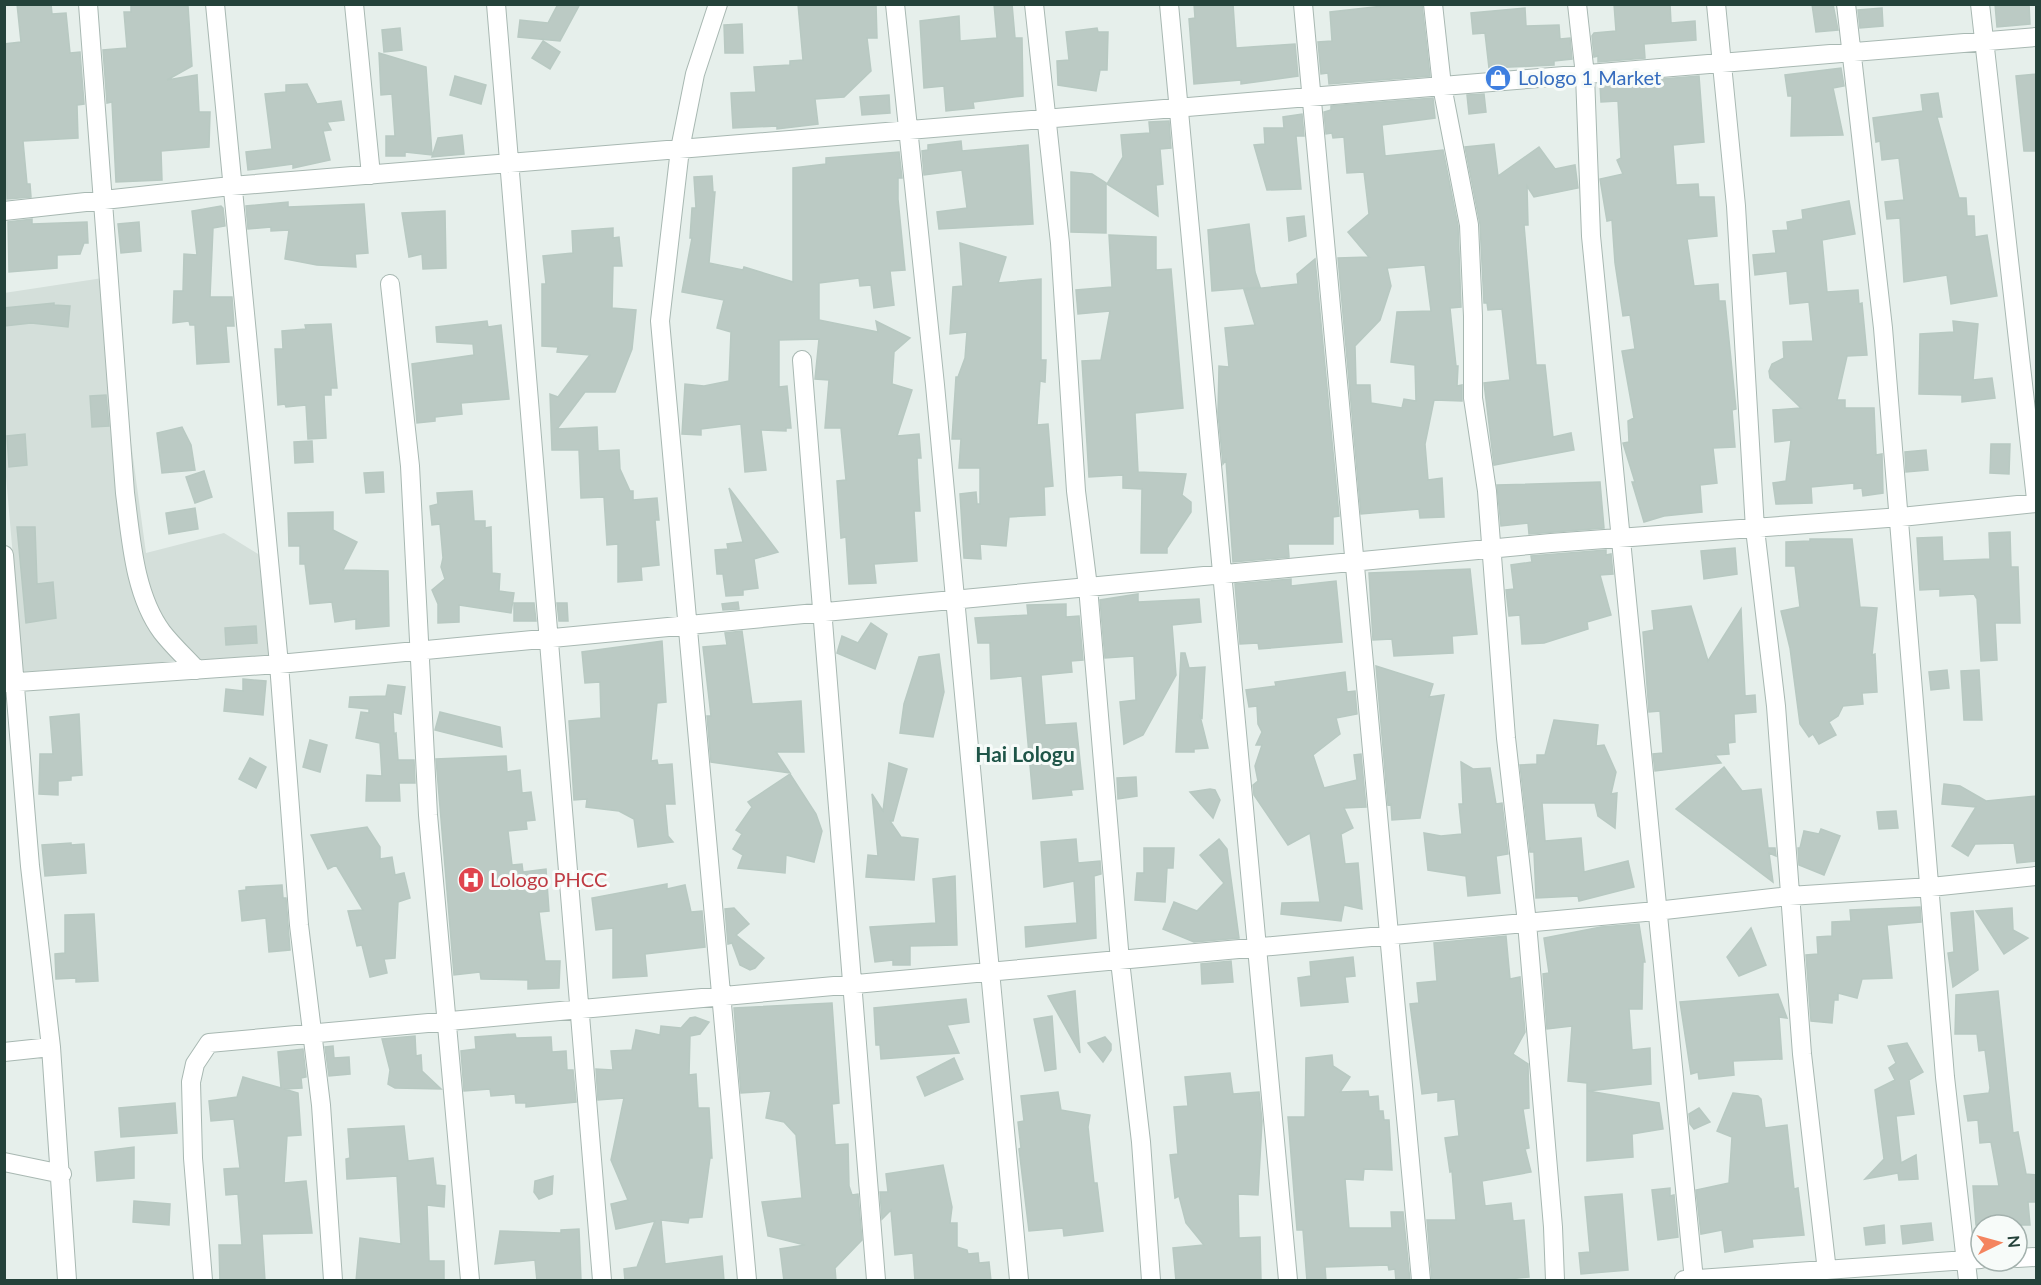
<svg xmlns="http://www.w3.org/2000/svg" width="2041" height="1285" font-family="Lato,sans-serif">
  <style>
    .built { fill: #d4dfda }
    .building { fill: #bbcac4; stroke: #b8c9c2; stroke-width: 1.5; fill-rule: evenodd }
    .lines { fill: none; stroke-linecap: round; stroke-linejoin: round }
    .minor-casing { stroke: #a8b8b2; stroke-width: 20 }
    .minor { stroke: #fff; stroke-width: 18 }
    .labels { text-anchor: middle; stroke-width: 6; stroke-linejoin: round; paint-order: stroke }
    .shop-label { font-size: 20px; fill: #366cbe; stroke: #f7fbf9; text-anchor: start }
    .health-label { font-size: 20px; fill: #be3a42; stroke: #f7fbf9; text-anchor: start }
    .neighbourhood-label { font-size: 21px; font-weight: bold; fill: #1f5548; stroke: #f7fbf9 }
  </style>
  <rect width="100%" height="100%" fill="#e6efeb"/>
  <path class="built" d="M116,276L129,428L146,553L224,533L263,557L269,655L23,672L5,465L4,293Z"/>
  <path class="building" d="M17,4H51L52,14L66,13L70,53L80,52L84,104L77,105L78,138L23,141L27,184H30L31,197L7,199L4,44L21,42Z
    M131,4L188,6L192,66L167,80L197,75L199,112H210L209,147L161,151L162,180L116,182L112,102L107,103L103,50L127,48L124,12H131Z
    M558,4H580L560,41L518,37L520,20L548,23Z
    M798,4H876L877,38H867L871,71L844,97L815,99L818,124L777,129V126L733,128L731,93L756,92L754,67L790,65V61L803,60Z
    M994,4H1012L1015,38H1022L1023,96L973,102L974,108L946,111L944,86L924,88L920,21L959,16L960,41L997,38Z
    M1194,4H1233L1236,48L1295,44L1298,76L1241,84V80L1194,84L1189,19L1195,18Z
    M1401,4H1422L1430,76L1329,84L1328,73L1321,74L1318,42L1332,41L1330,12Z
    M1614,4H1670L1671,23L1695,21L1696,40L1644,44L1645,58L1598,62V56L1594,57L1592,36L1594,33L1616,31Z
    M1812,4H1833L1838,30L1816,32Z
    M1995,4H2029L2030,24L1997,27Z
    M1525,8L1526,26L1559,25L1560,39L1570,38L1572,59L1554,61V65L1489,68L1485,33L1473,34L1471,13Z
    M1882,8L1883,26L1860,28L1858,10Z
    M742,24L743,53H725L724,25Z
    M400,28L402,50L384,52L382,30Z
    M1097,28L1098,32H1108L1107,70H1100L1096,91L1058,85L1057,61L1069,60L1066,32Z
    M543,41L560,52L550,69L532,58Z
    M379,53L426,67L432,155L405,152V156H386V136H395L392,94L381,95Z
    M1841,68L1844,86L1833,88L1843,135L1791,136L1792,96H1788L1785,75Z
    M2037,74V151H2024L2016,76Z
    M455,76L486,85L481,104L450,95Z
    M1699,76L1704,142L1673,145L1676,185L1698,184L1699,197H1714L1717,236L1687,239L1694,286L1718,284L1719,301H1725L1736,409L1732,410L1735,447L1713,448L1717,483L1700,485L1702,512L1664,516L1644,522L1632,482H1635L1623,443L1629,442L1628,421L1634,418L1622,351L1635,349L1630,315L1623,316L1615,263L1612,220L1607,221L1600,179L1623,174L1617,160L1621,158L1618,101L1601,102L1600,84Z
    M307,84L317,104L341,101L344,120L327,122L331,130L323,131L330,160L293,168V164L248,170L246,152L272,149L265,94L286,92V85Z
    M1938,93L1942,117H1937L1959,198H1966L1967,216H1974L1975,237L1987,235L1997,296L1951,304L1947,275L1904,282L1900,218L1887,219L1885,202L1904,200L1899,158L1882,160L1880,141L1876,142L1873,118L1923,111L1921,95Z
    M1484,94L1486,112L1469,114L1467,95Z
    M889,95L890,113L862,115L860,97Z
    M1433,98L1435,118L1382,125L1385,156L1443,150L1458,226L1461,307L1450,308L1456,366H1458L1457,386L1462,385V401L1434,400L1425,444L1428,480L1442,478L1444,517L1420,518L1419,509L1361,514L1338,258L1369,257L1348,232L1369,214L1364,172L1347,173L1344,137L1333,138L1332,133L1326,134L1324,112L1331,110V106ZM1425,265L1431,311L1397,312L1391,362L1415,365L1416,401L1404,399L1402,408L1371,403L1370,385H1356L1355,346L1380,320L1391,286L1387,268Z
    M1302,114L1304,136H1296L1301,189L1267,190L1254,145L1265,144L1264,128H1284L1283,117Z
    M1169,121L1171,148L1160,149L1163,184L1156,185L1158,216L1107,184L1123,157L1121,135L1150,133L1149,122Z
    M462,135L464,154L432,157L438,138Z
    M961,141L962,151L1028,145L1033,224L939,229L937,212L967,208L962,170L924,175L922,151L928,150V145Z
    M1494,144L1498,176L1539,147L1555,169L1575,165L1578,188L1534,197L1527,186L1528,225H1524L1536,365H1545L1553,437L1571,433L1574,450L1494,465L1484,383L1510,380L1502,309L1488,310L1487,303H1484L1480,224L1465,147Z
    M899,152L902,178H898V199L905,270L890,271L894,305L874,308L871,285L860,286L859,278L819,283V320L878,332L876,321L910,338L894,352L892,384L912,390L897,436L919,434L921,458H917L918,479L920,511H914L917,561L874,564L876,583L849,584L846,537L841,538L837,481L846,480L841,428H825L829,380L815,379L819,339L779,340V387L787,386L791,428H786V431L761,430L766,470L745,472L741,424L701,429V435L682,434L685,384L704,386L729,381L731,332L717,328L724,300L682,292L692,238H690L692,208H696L694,177L712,176L713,192H715L709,263L743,270L744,267L793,282V168L826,164V158Z
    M1071,172L1092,174L1106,183V233L1071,232Z
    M1849,201L1855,234L1822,240L1827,292L1858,290L1859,304L1862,303L1867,355L1847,356L1837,400H1845V408H1874L1876,455L1882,454L1883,493L1863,496L1862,488L1854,489V483L1811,487L1812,503L1776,504L1773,483L1786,481L1791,440L1775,442L1773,410L1801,408L1770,378L1769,371L1772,364L1784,358L1783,342L1813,341L1809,302L1790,304L1787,271L1755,275L1753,255L1776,253L1773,231L1788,230L1787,222L1803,219L1802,210Z
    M288,202V207L364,204L368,253L355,254L356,267L317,265L285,259L289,230L271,231V227L248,229L246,206Z
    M221,206L223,208L225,226L213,228L210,297H232L234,326H226L229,362L197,364L195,325H190L189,321L173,323L174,291H183L184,254L197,255L192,211Z
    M445,211L446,268L423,269L422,254L409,257L402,213Z
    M1304,216L1306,236L1289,241L1287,218Z
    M32,219V224L87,222L88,243H84L80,254L57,255V268L9,272L8,222Z
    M139,222L141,251L121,253L118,224Z
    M1249,224L1255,272L1260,287L1212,291L1208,230Z
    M613,228V238L619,237L622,266H613L612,308L636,310L632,349L615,392H585L557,429L597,427L598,451L619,450L620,469L630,491H633V500L657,498L659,520H655L659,565L641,567L642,580L618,582V544L607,545L604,497L581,498L579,450H552L550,394L558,397L590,355L557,352L558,347L542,346V284H546L543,256L573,253L572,231Z
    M1109,235L1156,237V270L1171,269L1183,408L1135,413L1138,472L1186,474L1182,495L1191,502V512L1167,548V553H1141L1142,489L1123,488V475L1089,477L1082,361L1101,360L1110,311L1078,314L1076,290L1112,287Z
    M960,243L1006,257L998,283L1041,279V360H1046L1045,382L1040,381L1037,425L1048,424L1053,486L1044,487L1045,515L1009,517L1006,546L980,544L981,559L964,558L960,494L976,492L977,504H980V468H959L961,439H952L956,377H958L965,358L967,332L950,334L953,287L963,286Z
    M1315,259L1339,516L1333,517V544H1288L1289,557L1233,562L1226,460L1223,464L1218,413L1219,366L1229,367L1225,328L1255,325L1244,290L1298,284L1297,274Z
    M54,303V305L70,306L68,327L31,323L5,326L4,308Z
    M487,321L488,327L501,325L509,399L461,403L462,414L435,417V421L417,423L412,364L474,355L473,344L437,342L436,327Z
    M1953,321L1978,324L1973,380L1992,378L1995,398L1962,402V395L1919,394L1920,334L1954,332Z
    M331,324L337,388H331V395H324L326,438L308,439L306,405L286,407L285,404L278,405L275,349H283L282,331L306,329L305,325Z
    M106,395L109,426L92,427L90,396Z
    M182,427L191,445L195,470L162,473L157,433Z
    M25,434L27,465L9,467L7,436Z
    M312,441L313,462L295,463L294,442Z
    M1991,444H2010L2009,474L1990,473Z
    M1926,450L1928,470L1906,472L1905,452Z
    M204,471L212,497L195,503L186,477Z
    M383,472L384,492L366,493L364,473Z
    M1600,482L1604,528L1529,534L1528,523L1501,526L1497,485Z
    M729,488L778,552L754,559L758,588L743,590V595L726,596L723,574H717L715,550L728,549L727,544L743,542Z
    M472,491L474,521H485V528L491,527L492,573L500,574L499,591L514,593L511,613L459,605V622L438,623V604L432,590L445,579L441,567L443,558L440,524L432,525L430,506L438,504L437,493Z
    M195,508L198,529L169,534L166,513Z
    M333,512V530L357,542L343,570L388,571L389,626L356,629V619L335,622L332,602L310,604L305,564H300V546H289L288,513Z
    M17,527H35L37,584L53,582L56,618L26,623Z
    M2010,532L2011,567H2018L2020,623H1995L1997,660L1981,661L1977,599L1974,594L1940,596V589L1920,590L1917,538L1942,537L1943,561L1990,559L1989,533Z
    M1810,539H1852L1860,607L1877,608L1872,655L1875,654L1877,692L1862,693L1863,704L1843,706L1838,716L1829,722L1836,735L1819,744L1813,734L1809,737L1800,724L1790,648L1781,611L1800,607L1795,566H1786V542L1810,541Z
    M1735,548L1737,574L1704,579L1701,551Z
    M1606,550V555L1611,554L1613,574L1600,575L1611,615L1587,622L1588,629L1544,643L1522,644L1520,615L1509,616L1506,590L1514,589L1511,565L1532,562L1531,556Z
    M1470,569L1477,634L1452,636L1453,653L1394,656L1392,639L1373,640L1369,573Z
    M1291,579V586L1336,581L1342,642L1259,649L1258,643L1240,644L1235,584Z
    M1138,594V602L1199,599L1201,622L1172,625L1176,675L1143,735L1124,744L1120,702L1136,700L1134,656L1105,658L1100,600Z
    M738,602L739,609L723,610L722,604Z
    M514,603H534L536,621H514Z
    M557,603H567L568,621H559Z
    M1066,604V617L1079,616L1083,660L1071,661L1072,672L1041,675L1045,725L1076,723L1083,789L1071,790L1072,795L1033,799L1022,676L991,679L990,643H978L975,618L1028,615L1027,605Z
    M1691,606L1708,661L1741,609L1745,696L1755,695L1756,712L1734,714L1735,742L1728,743L1729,754L1715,755L1721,763L1655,771L1653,754L1663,753L1660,711L1649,712L1643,632L1654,630L1652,611Z
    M871,623L887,634L875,669L837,653L842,636L858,643Z
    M256,626L257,643L226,645L225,628Z
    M742,631L752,704L801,701L804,752H776L790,773L711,762L707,716H711L703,647L727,645L725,633Z
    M662,641L666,702L657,703L651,761L657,760L658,765L672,764L675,804H665L668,836L673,842L638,847L634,819L619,811L586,807L587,799L574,800L569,721L601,718L600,682L585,683L582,652Z
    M1181,653H1185L1189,668L1205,667L1202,718L1200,716L1208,748L1194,749V752H1176Z
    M939,654L944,692L933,737L900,733L904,704L919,657Z
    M1376,666L1433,684L1429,697L1444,695L1420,818L1392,820L1391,804L1388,805Z
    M1947,670L1949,688L1931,690L1929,672Z
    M1979,670L1982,720H1964L1961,671Z
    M1345,672L1347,692L1355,691L1357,714L1336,718L1340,734L1313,755L1324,788L1357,780L1354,755L1361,754L1366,807L1344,808L1353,828L1341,834L1345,864L1358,863L1362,909L1344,905L1341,921L1281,914L1282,903L1320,902L1310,833L1288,845L1254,795L1253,785L1258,781L1255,766L1262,745H1256L1262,732L1258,724L1257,706L1249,707L1246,690L1276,686L1275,682Z
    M243,679L266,681L263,715L224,711L226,689L243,691Z
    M388,685L405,687L401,714L393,712L394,734L396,733L398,760H414L415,783H399L400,801H366L367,775L382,776L380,743L356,738L361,712L369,713V709L349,707L350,697L386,696Z
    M440,712L500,727L502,747L435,730Z
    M79,714L82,775L71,776V780L58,781V795L39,794L40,754H53L50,717Z
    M1554,720L1598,725L1596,746L1604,745L1616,772L1611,794L1617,793L1615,828L1598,816L1595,803H1542L1545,841L1581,838L1584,872L1628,861L1634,887L1579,901L1578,896L1536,898L1534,852H1530L1520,765L1537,764V755H1545Z
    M310,740L327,745L320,772L303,767Z
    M506,756L507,772L520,770L522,793L531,792L535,820L526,821L527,829L508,831L512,865L522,864L523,872L546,869L549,911L539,912L545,961H560L559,988L528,989V980L481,979L480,972L454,975L436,759Z
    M250,758L266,767L256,788L239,779Z
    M1461,762L1473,769L1490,768L1496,804L1502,803L1508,854L1496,856L1500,893L1468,896L1466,876L1428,870L1424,833L1441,836L1462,834L1459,804H1463Z
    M889,763L907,769L893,821H890L901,837L918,839L914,880L866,877L868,855L878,856L872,794L883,811Z
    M1724,767L1742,791L1761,789L1768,848H1775L1776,856L1769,853L1773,882L1676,809Z
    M790,774L816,814L822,831L814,862L786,855L785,873L738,868L743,855L733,849L742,834L736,830L752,807L748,802Z
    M1136,777L1137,796L1118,799L1117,778Z
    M1944,784L1960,786L1986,801L2037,796V861L2017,863L2014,843L1975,844L1968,856L1952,846L1976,807L1942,804Z
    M1210,789L1215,790L1220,800L1213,818L1190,792Z
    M1896,811L1898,828L1879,829L1877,812Z
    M367,827L380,847V859L392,857L395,875L404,873L410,898L398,902L395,958L384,959L387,973L370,977L362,945L357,946L348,911L363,910L336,865L328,869L311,835Z
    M1821,829L1840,836L1824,875L1799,865L1798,848H1800L1804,831L1819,834Z
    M1076,839L1078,863L1100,861L1101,874L1094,876L1096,938L1026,947L1025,927L1077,923L1074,881L1044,887L1041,842Z
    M1219,839L1227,849L1239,938L1194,942L1163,929L1174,902L1197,911L1224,883L1200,855Z
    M71,843V845L84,844L86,873L45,876L42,845Z
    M1144,848H1174L1173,868H1167L1165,902L1135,900L1137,873H1144Z
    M955,876L957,945L910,946V965H893V960L875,962L870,927L936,923L933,879Z
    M667,884V889L685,885L691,912L702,911L705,947L645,954L647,976L613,978V928L596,930L592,898Z
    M282,885L283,898H286L290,950L269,952L266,918L242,921L239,891L246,890V887Z
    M1920,907L1921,922L1887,925L1892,978L1862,979L1857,998L1838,993V1000H1834L1832,1023L1811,1021L1806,955L1818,954L1817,937L1832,936V922L1851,921L1850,910Z
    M734,908L749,924L736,935L764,958L755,968L750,970L740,965L732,943L728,944L725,909Z
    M2012,908L2013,930L2028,938L2004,954L1976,911Z
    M1973,911L1978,970L1953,987L1948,953L1954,952L1951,913Z
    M94,914L98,981L76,982V978L56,979L55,954L65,953V915Z
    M1639,924L1645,962H1643L1642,1009H1629L1632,1050L1650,1048L1651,1084L1588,1091L1659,1103L1663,1129L1632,1134L1633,1157L1587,1161V1083L1568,1081L1572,1026L1547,1029L1543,974L1549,973L1544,938L1601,927Z
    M1751,928L1766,965L1739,976L1727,957Z
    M1506,936L1510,979L1520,977L1525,1032L1513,1054L1528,1064L1529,1108L1523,1109L1529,1148L1525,1149L1531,1172L1482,1181L1485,1206L1511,1203L1513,1221L1524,1220L1529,1277L1488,1281H1432L1427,1220H1456L1452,1171L1450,1172L1445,1138L1459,1136L1455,1099L1438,1101V1092L1422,1094L1410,1004L1419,1003L1417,983L1437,981L1434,943Z
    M1353,957L1355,976L1345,977L1348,1002L1301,1006L1298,978L1311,976L1310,962Z
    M1231,961L1233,982L1202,984L1201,964Z
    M1075,991L1080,1053L1048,996Z
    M1998,991L2013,1133L2018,1132L2026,1174L2037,1175V1202H2028L2030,1225H1976L1973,1186H1999L1991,1142L1980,1143L1978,1120L1968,1121L1964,1096L1989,1093L1990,1088L1985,1050L1979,1051L1977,1034H1955L1956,995Z
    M1778,994L1787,1018L1779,1017L1782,1059L1733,1061L1734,1075L1699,1079L1698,1072L1691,1074L1680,1002Z
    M966,999L969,1022L947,1025L959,1053L881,1059L880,1045H876L874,1008Z
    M832,1003L839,1103L832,1104L835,1145L848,1144L849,1186L852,1195L858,1194L862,1240L835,1268L836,1281H784L780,1249L805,1245L768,1236L762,1202L802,1198L796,1135L784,1122L766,1118L771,1091L741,1093L734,1008Z
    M1052,1016L1056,1069L1045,1071L1034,1019Z
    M695,1017L709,1022L700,1034L690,1036L689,1075L696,1074L698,1108H709L712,1158H710L702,1217L689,1218L688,1223L661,1220L665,1264L722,1256L724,1281H625L624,1269L637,1267L655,1221L616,1229L611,1204L628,1200L611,1160L624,1098L598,1100L596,1069L613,1070L611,1051L632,1050L636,1030L660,1035L661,1026L681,1028L690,1018Z
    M515,1034L516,1038L551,1037L552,1052L566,1051L567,1070H573L576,1102L526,1107V1103H516L515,1094L491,1096L490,1089L464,1091L461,1051L476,1049L475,1037Z
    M415,1036L416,1056L421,1055L422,1071L441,1089L395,1088L388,1084L390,1070L382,1039Z
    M1105,1037L1111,1044V1050L1103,1062L1088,1043Z
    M1907,1043L1923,1072L1909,1080L1914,1114L1896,1116L1901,1163L1916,1155L1918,1179L1899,1180L1898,1173L1865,1179L1884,1159L1875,1090L1895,1080L1889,1068L1896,1063L1888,1046Z
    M333,1046L334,1058L349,1057L350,1074L329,1076L325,1047Z
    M303,1049L306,1077L301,1078L302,1088L284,1089L298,1093L301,1135L287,1136L284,1183L306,1181L312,1233L262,1234L265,1281H220L219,1245H242L238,1194L226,1195L224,1169L240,1168L234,1119L211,1121L209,1101L237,1097L243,1077L281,1088L278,1052Z
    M1332,1055L1333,1066L1350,1077L1340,1092L1368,1091L1369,1097L1378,1096L1379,1111H1383L1384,1120H1389L1392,1170L1364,1169L1363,1180L1345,1179L1349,1228H1392L1391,1212H1403L1410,1281H1396L1395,1269L1389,1270L1388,1265L1325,1267L1326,1281H1307L1303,1230H1297L1288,1117H1305L1306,1058Z
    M954,1058L963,1079L925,1096L917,1077Z
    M1230,1073L1233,1094L1259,1092L1262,1121L1258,1195L1238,1194L1239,1238L1260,1237L1261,1281H1176L1173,1248L1204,1245L1186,1223L1179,1196L1175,1198L1170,1155L1178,1154L1174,1107L1188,1106L1185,1077Z
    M1058,1092L1061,1110L1090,1115L1088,1127L1094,1183H1097L1103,1231L1064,1236L1063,1228L1029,1231L1019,1149L1021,1148L1018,1122L1024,1121L1021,1096Z
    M1733,1093L1758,1096L1761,1099L1765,1128L1787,1125L1794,1189L1798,1188L1804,1235L1752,1239L1753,1247L1725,1252L1722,1230L1701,1234L1696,1190L1729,1183L1732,1137L1717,1131Z
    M175,1103L177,1133L121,1137L119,1108Z
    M1699,1108L1710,1122L1694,1129L1690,1124L1689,1114Z
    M404,1126L408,1161L433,1158L436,1185L445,1186L444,1207L427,1205L429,1261H444V1281H356L360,1238L401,1244L397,1176L347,1179L346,1159L350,1158L348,1129Z
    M134,1147V1178L97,1181L95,1152Z
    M943,1165L952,1207L950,1223H957V1247L967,1250L968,1254L978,1253L979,1263L989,1262L991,1281H915L913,1253L895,1255L891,1210L882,1219L880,1192H888L886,1174Z
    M553,1176L552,1194L539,1199L534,1192L535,1181Z
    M1670,1188V1196L1674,1195L1678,1237L1658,1240L1652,1190Z
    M1622,1194L1628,1270L1581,1274L1579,1253L1590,1252L1585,1197Z
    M134,1201L170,1204L169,1225L133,1222Z
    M1931,1223L1933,1240L1903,1244L1901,1226Z
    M1884,1225L1885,1243L1866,1245L1864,1228Z
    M579,1229L581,1281H537L535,1260L495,1264L500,1231L561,1233V1230Z"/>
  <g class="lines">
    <g class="minor-casing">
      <path id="minor" d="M88,4L125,493C131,538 134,594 162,632C172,645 185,657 197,670
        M215,4L279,664L299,925L321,1105L333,1280
        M354,4L371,175
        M496,4L602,1280
        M718,4L695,74L680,149L660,321L747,1280
        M895,4L935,385L1019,1280
        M1034,4L1060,243L1076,491L1088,587L1120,961L1141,1142L1151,1280
        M1169,4L1288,1280
        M1303,4L1421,1280
        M1433,4L1442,86L1469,225L1473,316V398L1487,491L1506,738L1527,923L1553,1227L1555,1280
        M1577,4L1585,75L1591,236L1694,1280
        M1716,4L1736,206L1755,529L1776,706L1802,1054L1828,1280
        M1846,4L1883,328L1945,1077L1968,1280
        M1980,4L2036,499
        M4,211L231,186L2036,37
        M390,284L410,466L428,815L470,1280
        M802,360L876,1280
        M4,555L30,866L51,1047L67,1280
        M4,683L279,664L1551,543L1901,517L2036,503
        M4,1052L51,1047
        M4,1162L62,1174
        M2017,1258L2036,1257
        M203,1280L193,1158L191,1082L195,1064L209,1043L1656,911L1789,896L1931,887L2036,876
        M1684,1280L1981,1259"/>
    </g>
    <use href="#minor" class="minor"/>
  </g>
  <defs>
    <g id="shop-disc" transform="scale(1.35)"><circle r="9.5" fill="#3f7fe0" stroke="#f7fbf9"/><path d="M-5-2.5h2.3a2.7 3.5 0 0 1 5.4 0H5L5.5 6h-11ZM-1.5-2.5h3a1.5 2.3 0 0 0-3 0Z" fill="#fff"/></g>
    <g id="hospital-disc" transform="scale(1.35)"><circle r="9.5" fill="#e0444e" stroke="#f7fbf9"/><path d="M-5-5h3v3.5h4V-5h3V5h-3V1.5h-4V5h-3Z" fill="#fff"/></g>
  </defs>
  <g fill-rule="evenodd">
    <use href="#shop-disc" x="1498" y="78"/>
    <use href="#hospital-disc" x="471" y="880"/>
  </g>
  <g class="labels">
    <g class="shop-label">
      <text x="1518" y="85">Lologo 1 Market</text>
    </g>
    <g class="health-label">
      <text x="490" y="887">Lologo PHCC</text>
    </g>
    <g class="neighbourhood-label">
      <text x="1025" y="762">Hai Lologu</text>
    </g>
  </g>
  <rect width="2041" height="1285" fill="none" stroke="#24423a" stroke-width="12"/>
  <g transform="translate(1999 1243) rotate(85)"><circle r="28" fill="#f7fbf9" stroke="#a3b1ad" stroke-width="1.5"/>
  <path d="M0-4.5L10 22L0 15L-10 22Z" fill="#f4845f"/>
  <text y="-9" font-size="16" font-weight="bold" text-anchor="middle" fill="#24423a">N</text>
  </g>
</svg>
